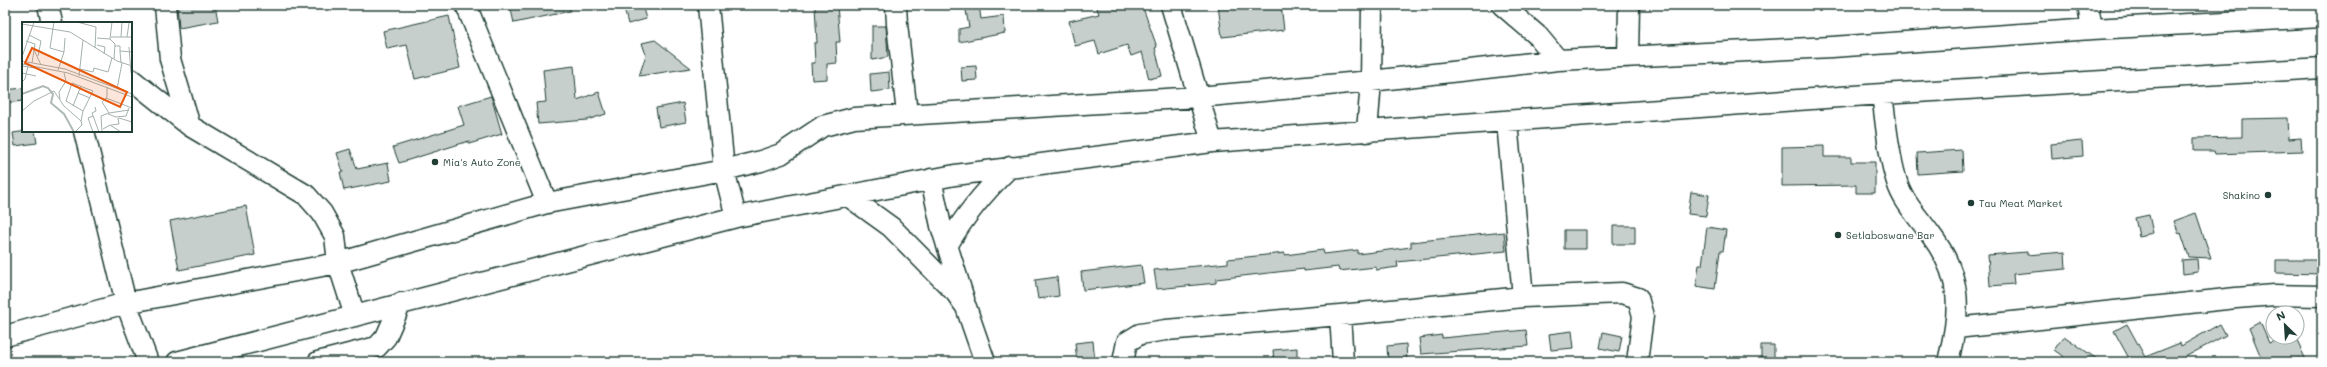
<svg xmlns="http://www.w3.org/2000/svg" width="2327" height="367" font-family="Mali,sans-serif">
  <style>
    .building { fill: #c7cfcc; stroke: #1f3d34 }
    .lines { fill: none; stroke-linecap: round; stroke-linejoin: round }
    .minor-casing { stroke: #1f3d34; stroke-width: 23 }
    .minor { stroke: #fff; stroke-width: 20 }
    .poi-dot { fill: #1f3d34; stroke: #fff; stroke-width: 1.5 }
    .labels { text-anchor: middle; stroke-width: 3; stroke-linejoin: round; paint-order: stroke }
    .poi-label { font-size: 10px; fill: #1f3d34; stroke: #fff; text-anchor: start }
    .inset-river { fill: none; stroke: #afbab7; stroke-width: 2 }
    .inset-road { fill: none; stroke: #a5b1ae; stroke-width: 1 }
    .view { fill: #e8590c; fill-opacity: 0.15; stroke: #e8590c; stroke-width: 2 }
    .inset-edge { fill: none; stroke: #1f3d34; stroke-width: 2 }
  </style>
  <rect width="100%" height="100%" fill="#fff"/>
  <filter id="ink" filterUnits="userSpaceOnUse"><feTurbulence type="fractalNoise" baseFrequency=".025" numOctaves="2"/><feDisplacementMap in="SourceGraphic" scale="8" xChannelSelector="R" yChannelSelector="G"/><feConvolveMatrix kernelMatrix="1 2 1 2 8 2 1 2 1" color-interpolation-filters="sRGB"/></filter>
  <g filter="url(#ink)">
    <path class="building" d="M177,5H215L218,21L179,28Z
      M510,5H570V11L514,23Z
      M623,5H642L646,19L628,24Z
      M837,5L840,42H836L837,63L827,64V79L812,80L811,63H815L814,43H817L815,6Z
      M965,5H979L981,19L1004,16L1005,33L959,42V29L969,27Z
      M1096,5H1142L1157,47L1155,48L1162,76L1149,79L1142,52L1131,56L1127,45L1099,54L1095,41L1075,46L1069,21L1099,14Z
      M1218,5H1281L1284,30L1222,37Z
      M449,16L460,68L415,79L407,45L387,49L383,31Z
      M872,26H886L888,57L872,60Z
      M655,40L691,68L639,76L646,55L642,43Z
      M574,66L577,100L599,92L606,114L587,120L538,124L536,103L546,102L543,70Z
      M976,66L977,80L962,81L961,67Z
      M889,72L890,90L871,92L870,74Z
      M23,88V101L5,103V90Z
      M491,96L502,134L469,144V141L399,163L393,147L464,125L458,106Z
      M683,103L686,122L659,127L656,108Z
      M2288,118L2289,139L2301,138L2302,151L2215,154L2214,151H2194V138L2242,137V119Z
      M27,131H35L37,143L15,146L13,133Z
      M2082,141L2083,156L2052,159L2051,144Z
      M1824,146V157H1851V162H1875V193H1856V185L1782,186V147Z
      M350,149L357,169L388,163L391,181L344,190L340,172H343L337,153Z
      M1962,150L1963,171L1918,174L1917,153Z
      M1691,192L1709,195L1706,216L1688,214Z
      M246,206L255,255L179,270L170,221Z
      M2196,213L2211,258L2189,257L2181,233L2179,234L2174,221Z
      M2149,215L2153,233L2139,236L2135,218Z
      M1613,226H1635V244H1613Z
      M1707,227L1726,230L1723,251H1720L1715,289L1696,286L1699,265H1702Z
      M1564,230H1586V249H1564Z
      M1504,232L1506,251L1397,262L1398,267L1376,270V267L1339,271L1338,267L1304,271V269L1216,279V283L1157,289L1154,270L1228,263V259L1285,253V255L1323,250L1324,254L1358,250V254L1411,247V242Z
      M2027,252V255L2065,252L2066,269L2013,274L2014,284L1990,286L1988,255Z
      M2197,259L2198,272L2183,274L2182,260Z
      M2276,260H2322V274L2276,273Z
      M1141,265L1144,283L1083,290L1081,272Z
      M1057,277L1059,296L1038,299L1035,280Z
      M2260,322L2269,343L2286,337H2295L2307,362H2290L2288,358L2278,362H2263L2249,328Z
      M2127,324L2145,357L2180,343L2181,346L2220,324L2226,335L2185,357L2187,362H2131L2114,331Z
      M1526,330L1528,346L1421,354L1419,338L1442,335V338Z
      M1572,331L1574,348L1551,350L1549,334Z
      M1603,332L1622,336L1619,352L1600,348Z
      M2064,336L2101,362H2071L2054,350Z
      M1093,341L1095,362H1077L1075,343Z
      M1406,344L1407,361L1388,362L1387,346Z
      M1761,345H1774V358H1761Z
      M1297,348V362H1274L1273,350Z"/>
    <g class="lines">
      <g class="minor-casing">
        <path id="minor" d="M48,5L52,23
          M165,5L170,59L190,126
          M466,5L547,203
          M708,5L724,170L736,217
          M896,5L897,24L907,114
          M1171,5L1212,142
          M1502,5L1538,36L1558,60
          M2088,5L2092,29
          M1628,57L1629,5
          M131,79L190,126L306,195L322,213L335,236L338,263L355,316
          M1882,94C1886,123 1888,154 1897,182C1903,202 1919,218 1931,235C1964,279 1960,311 1948,362
          M1507,122L1523,297
          M84,131L126,303L148,362
          M1367,132L1371,81L1372,5
          M931,179L941,226L964,299
          M848,196L891,227L956,293L966,307L985,362
          M947,246C964,216 985,191 1010,167
          M1340,315L1343,362
          M1956,328L2236,298L2275,295L2322,296
          M5,336L126,303L338,263L547,203L724,170L761,161L781,154L823,126L854,118L1198,97L1371,81L1558,60L1832,47L2092,29L2322,17
          M177,362L736,217L955,175L1212,142L1882,94L2322,68
          M318,362L377,347L386,337L401,303
          M1123,362L1127,342L1140,334L1166,330L1340,315L1523,297L1622,293L1638,298L1643,316L1637,362"/>
      </g>
      <use href="#minor" class="minor"/>
    </g>
  </g>
  <g class="poi-dot">
    <circle cx="435" cy="162" r="4"/>
    <circle cx="2268" cy="195" r="4"/>
    <circle cx="1971" cy="203" r="4"/>
    <circle cx="1838" cy="235" r="4"/>
  </g>
  <g class="labels">
    <g class="poi-label">
      <text x="443" y="166">Mia's Auto Zone</text>
      <text x="2260" y="199" text-anchor="end">Shakino</text>
      <text x="1979" y="207">Tau Meat Market</text>
      <text x="1846" y="239">Setlaboswane Bar</text>
    </g>
  </g>
  <g transform="translate(22 22)">
    <rect width="110" height="110" fill="#fff"/>
    <path class="inset-river" d="M0,72L21,64L26,66L31,72L29,81L42,92L52,110"/>
    <path class="inset-road" d="M32,0L28,26L42,30M55,0L74,5L73,26M90,0L88,17L93,22L92,37M0,2L48,10L95,39L110,44M7,13L19,19L16,34M89,15H110M99,15L100,0M105,15L107,1M75,16L88,17M4,19L13,22L10,41M75,23L83,25L82,32M93,24H98V29L110,30M107,25L109,51M12,28L19,43M98,29L99,41M0,35L12,0M0,39L43,47L110,72M0,42L46,51L110,75M0,44L13,46M58,47L71,50L72,46L86,50L90,36M36,48L42,30L43,16M0,51L14,54M57,54L61,18M0,60L3,57L6,44M95,67L100,41M56,71L68,76M84,76L110,86M38,77L37,70L44,59L42,51M51,84L59,64M73,85L74,89L70,91L77,110M0,89L12,79L32,69L42,84L59,99L60,103L53,110M87,91L107,88M86,92L94,95L104,94L107,86M97,96L110,100M59,99L61,89L71,69L50,61L44,79L61,89M89,103L97,102L96,96M81,107L88,103L99,110M71,110L66,96L71,94M80,110L79,94L87,91L80,80L85,75V65"/>
    <path class="view" d="M10,26L105,70L98,85L3,41Z"/>
    <rect width="110" height="110" class="inset-edge"/>
  </g>
  <rect width="2327" height="367" fill="none" stroke="#fff" stroke-width="20"/>
  <rect x="10" y="10" width="2307" height="347" fill="none" stroke="#1f3d34" stroke-width="1.5" filter="url(#ink)"/>
  <g transform="translate(2285 325) rotate(335)"><circle r="19" fill="#ffffff" stroke="#a5b1ae"/>
  <path d="M0-3L7 15L0 10L-7 15Z" fill="#1f3d34"/>
  <text y="-6" font-size="11" font-weight="bold" text-anchor="middle" fill="#1f3d34">N</text>
  </g>
</svg>
